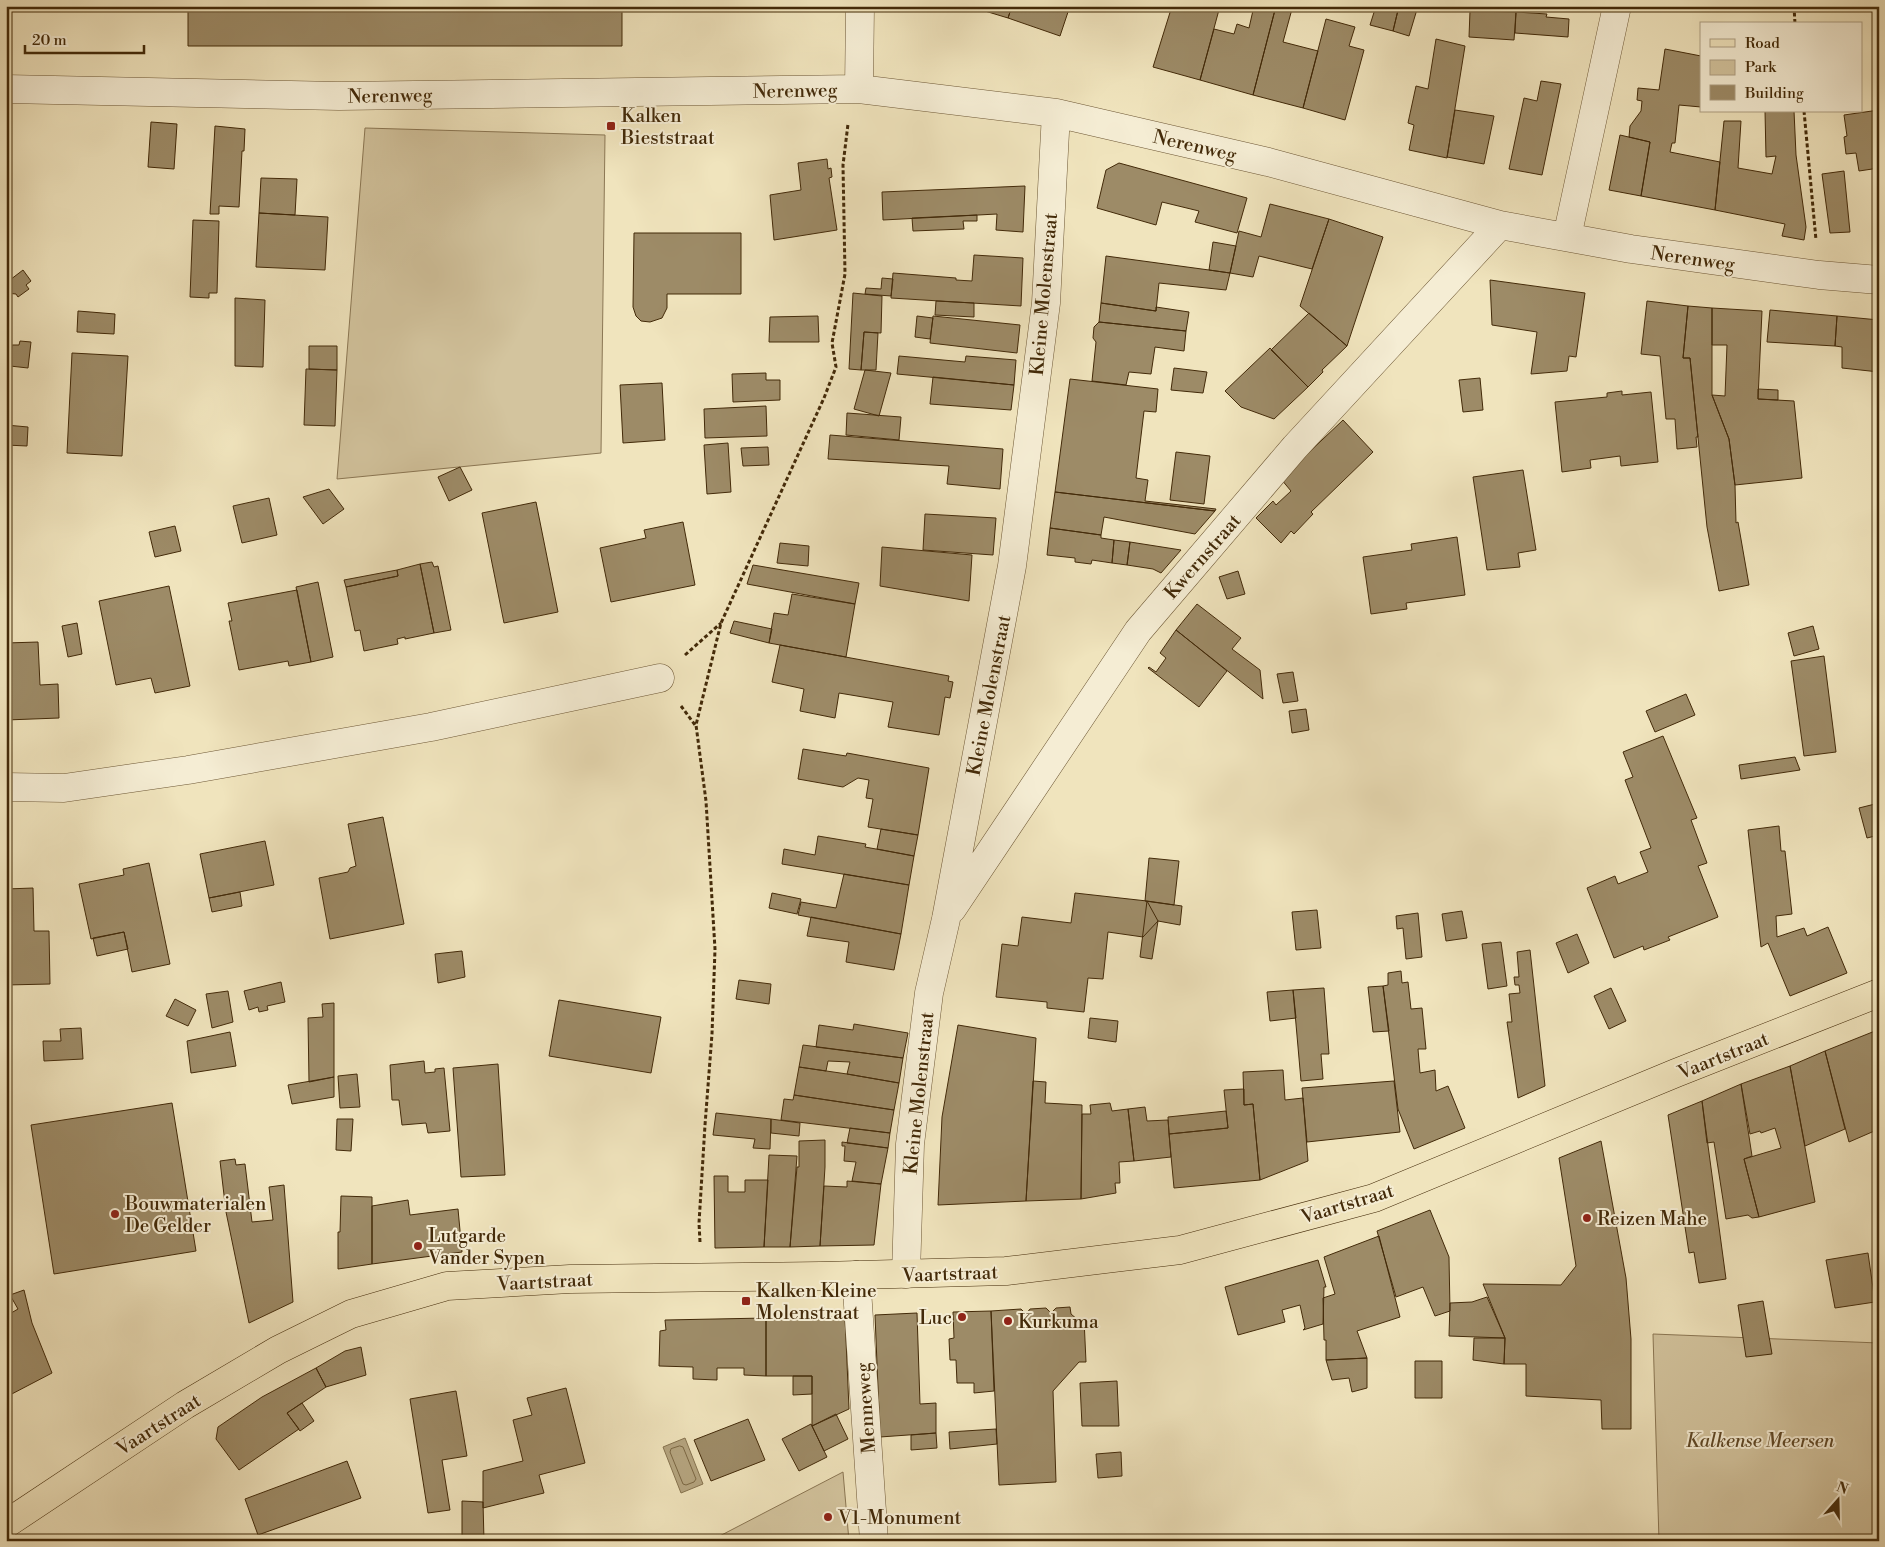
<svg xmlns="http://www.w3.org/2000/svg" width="1885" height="1547" font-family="'Libre Bodoni',serif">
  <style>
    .green { fill: #d3c49e; stroke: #8b7754 }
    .water { fill: #b5a580; stroke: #877450 }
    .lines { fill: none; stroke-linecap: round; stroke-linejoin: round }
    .shore { stroke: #7c6844; stroke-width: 1 }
    .building { fill: #9d8b67; stroke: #432a09 }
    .minor-casing { stroke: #6e5836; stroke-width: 29 }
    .major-casing { stroke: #432a09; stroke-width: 29 }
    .path { stroke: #432a09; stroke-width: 3; stroke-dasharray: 4 2.5; stroke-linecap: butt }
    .minor { stroke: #f5edd4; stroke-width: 28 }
    .major { stroke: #f0e4bd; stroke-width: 28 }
    .poi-dot { fill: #8f2418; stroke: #f5edd4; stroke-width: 2 }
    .labels { text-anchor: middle; stroke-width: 4; stroke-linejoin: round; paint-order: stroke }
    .street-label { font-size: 19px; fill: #432a09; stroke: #f5edd4 }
    .poi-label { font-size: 19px; fill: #432a09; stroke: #f5edd4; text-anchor: start }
    .park-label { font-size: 19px; font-style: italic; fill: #604927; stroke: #f5edd4 }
  </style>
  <rect width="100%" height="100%" fill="#f0e4bd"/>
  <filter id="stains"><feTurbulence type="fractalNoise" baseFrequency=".004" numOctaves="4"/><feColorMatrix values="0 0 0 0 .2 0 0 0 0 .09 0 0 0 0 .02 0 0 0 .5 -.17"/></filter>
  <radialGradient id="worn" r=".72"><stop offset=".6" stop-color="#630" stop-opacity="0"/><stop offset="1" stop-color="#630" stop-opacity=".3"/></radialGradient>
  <path class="green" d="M365,128L605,135L601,453L337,479Z
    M1653,1334L1879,1343V1541H1659Z
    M843,1472L849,1541H710Z"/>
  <path class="water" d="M685,1438L703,1484L681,1493L663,1447Z"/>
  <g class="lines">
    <path class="shore" d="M680,1446L683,1447L696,1479L694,1482L686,1485L683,1484L670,1452L671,1449Z"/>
  </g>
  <path class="building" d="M188,6H622V46H188Z
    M976,6H1012L1008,18L975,8Z
    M1012,6H1070L1060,36L1008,18Z
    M1172,6H1220L1200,80L1153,67Z
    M1254,6H1276L1253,95L1200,80L1214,29L1234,34L1237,24L1249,28Z
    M1276,6L1292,9L1283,42L1318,51L1303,108L1253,95Z
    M1376,6H1399L1393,31L1370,25Z
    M1399,6H1418L1409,36L1393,31Z
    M1470,11L1516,12L1514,40L1469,37Z
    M1516,12L1547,14L1546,17L1569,19L1568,37L1515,33Z
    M1326,19L1355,27L1349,46L1364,50L1345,120L1303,108Z
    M1436,39L1465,46L1447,158L1409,150L1414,125L1408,123L1416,86L1428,89Z
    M1665,49L1701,56V107L1679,105L1675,143H1672L1670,152L1720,162L1715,210L1641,196L1650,142L1629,137L1630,126L1641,111L1642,101L1637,100L1638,88L1659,90Z
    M1541,81L1561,84L1542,175L1509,169L1524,98L1537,101Z
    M1455,110L1494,116L1484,164L1447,157Z
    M1879,110V168L1859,171L1856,153L1846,154L1844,137L1847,136L1844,115Z
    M1765,111H1794L1796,155L1806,227L1804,240L1782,236L1785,224L1715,210L1724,121H1741L1738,168L1772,174L1776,156L1766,157Z
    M151,122L177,124L174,169L148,167Z
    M215,126L245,129L244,151H242L239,207L219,206V214H210Z
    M1620,135L1650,142L1641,196L1609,190Z
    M827,159L828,169L831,168L832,177L829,178L837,230L774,240L770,195L801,190L798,163Z
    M1119,163L1247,198L1237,233L1195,222L1199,211L1162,202L1156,225L1097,208L1106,170Z
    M1844,171L1850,232L1830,233L1822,174Z
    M261,178L297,179L295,215L259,213Z
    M1025,186L1023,232L996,230L997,214L883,220L882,192Z
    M1270,204L1329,219L1312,269L1259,256L1253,277L1230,273L1239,231L1261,237Z
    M259,213L328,217L325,270L256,267Z
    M977,215V221H963L964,229L913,231L912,218Z
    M1329,219L1383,237L1347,346L1300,306Z
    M193,220L219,221L217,293H209V298L190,297Z
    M634,233H741V294H667V308L662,318L650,322L641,321L636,316L633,307Z
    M1213,242L1236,246L1230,273L1209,270Z
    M974,255L1023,258L1021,306L891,298L893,273L956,278V280L972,281Z
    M1106,256L1209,270L1230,273L1226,290L1159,283L1156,311L1101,303Z
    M23,270L31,281L26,285L29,289L18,297L16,294L6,293V283Z
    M882,278L893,279L891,296L865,294L866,288L881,289Z
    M1490,280L1585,293L1576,357L1569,356L1567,371L1531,374L1537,332L1492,325Z
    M853,293L882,296L881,333L864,332L861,370L849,369Z
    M235,298L265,300L263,367L235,366Z
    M936,301L974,303V317L935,315Z
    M1647,301L1688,306L1683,358H1690L1698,437H1696L1697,447L1677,449L1675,419H1666L1660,356L1641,354Z
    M1101,303L1156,311V307L1189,312L1186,331L1099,322Z
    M1688,306L1712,308V395L1729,439L1735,485L1736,523L1738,522L1749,585L1719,591L1707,527L1690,358H1683Z
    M1712,308L1762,311L1758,399L1794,401L1802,478L1735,485L1729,439L1712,395L1725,396L1727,345H1712Z
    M1770,310L1837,316L1835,346L1767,342Z
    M78,311L115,314L114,334L77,332Z
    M1309,313L1347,346L1322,370L1323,372L1308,387L1271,350Z
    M818,316L819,342H769L770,317Z
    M917,316L933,318L930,339L915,337Z
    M933,316L1020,325L1017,353L930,343Z
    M1837,316L1879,320V372L1842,368V347L1835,346Z
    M1099,322L1186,331L1184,351L1155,347L1151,374L1129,372L1126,385L1092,381L1096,342L1093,338L1094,327Z
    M864,332L878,333L876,370H861Z
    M20,341L31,342L28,368L10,366L12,345H19Z
    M309,346H337V370L309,369Z
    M1270,348L1308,387L1274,419L1241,407L1225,391Z
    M72,353L128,356L122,456L67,453Z
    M899,356L965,362L966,356L1016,360L1014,385L897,374Z
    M1174,368L1207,372L1203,393L1171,390Z
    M306,369L337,370L335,426L304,425Z
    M865,370L891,373L879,416L854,409Z
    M766,373V380H780V400L733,402L732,374Z
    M933,377L1014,385L1011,410L930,404Z
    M1480,378L1483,410L1463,412L1459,380Z
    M1070,379L1158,389L1156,412L1144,411L1136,478L1148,480L1145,501L1216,509L1215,511L1055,492Z
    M662,383L665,440L623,443L620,385Z
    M1758,389L1778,390V400L1758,399Z
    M1622,391V395L1651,392L1658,462L1621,466L1620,456L1590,460L1591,468L1562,472L1555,402L1607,397V393Z
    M766,406L767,436L705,438L704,409Z
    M847,413L901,417L899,440L846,435Z
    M1343,420L1373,452L1311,512L1313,514L1294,534L1291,531L1281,543L1256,518L1273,501L1276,505L1291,491L1281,479Z
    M6,425L28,427L27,446L6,445Z
    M830,435L1003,449L1000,489L947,484L949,466L828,459Z
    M728,443L731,492L707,494L704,445Z
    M768,447L769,465L743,466L741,448Z
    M1176,452L1210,456L1204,504L1170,500Z
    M460,467L472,490L449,501L438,477Z
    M1523,470L1536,550L1518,553L1520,567L1487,570L1473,477Z
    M329,489L344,509L323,524L303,497Z
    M1055,492L1215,511L1195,534L1104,517L1101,535L1050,528Z
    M269,498L277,535L242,543L233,506Z
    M536,502L558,612L504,623L482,513Z
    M925,514L996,518L993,555L923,550Z
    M683,522L695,585L611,602L600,548L646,538L644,530Z
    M175,526L181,551L155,557L149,532Z
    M1050,528L1101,535V538L1114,540L1112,563L1092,560L1091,564L1075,562V558L1047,555Z
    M1457,537L1465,595L1406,603L1407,609L1371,614L1363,557L1412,550L1411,544Z
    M1114,540L1130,542L1127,565L1112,563Z
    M1130,542L1181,550L1161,573L1153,569L1127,565Z
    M780,543L809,546L808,566L777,563Z
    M882,547L972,555L969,601L880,586Z
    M432,562L434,567L438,566L451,630L434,633L420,564Z
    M420,564L434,633L405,639V637L397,639L398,644L364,651L360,630L355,631L346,587L398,576L397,570Z
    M753,565L859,583L855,604L747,584Z
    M397,570L398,576L346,587L344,580Z
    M1238,571L1245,594L1227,599L1219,577Z
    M318,582L333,657L311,662L296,587Z
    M169,586L190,686L155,693L151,678L116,685L99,601Z
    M297,590L311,662L289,666L288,661L239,670L229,621H232L228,603Z
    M792,594L855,604L846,657L769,643L774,613L788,615Z
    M1197,604L1241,638L1232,649L1260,670L1263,699L1176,630Z
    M734,621L772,629L769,643L730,633Z
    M77,623L82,654L68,657L62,626Z
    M1813,626L1819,649L1794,656L1788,633Z
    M1176,630L1227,671L1199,707L1148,668L1149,667L1156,672L1166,658L1160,653Z
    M38,642L40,685L58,684L59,718L6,720V643Z
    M780,645L949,676L948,681L953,682L950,698L945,697L939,735L888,727L893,702L839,693L835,718L800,711L804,689L772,682Z
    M1824,656L1836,752L1804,756L1791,661Z
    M1293,672L1298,701L1283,703L1277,674Z
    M1686,694L1695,715L1655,732L1646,711Z
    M1306,709L1309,730L1292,733L1289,711Z
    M1663,736L1697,818L1691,820L1707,863L1698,866L1718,917L1668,937L1670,940L1644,950L1643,946L1614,958L1587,888L1615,876L1618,884L1648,872L1640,852L1651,848L1625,780L1633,777L1623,752Z
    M803,749L846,756L847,753L929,768L918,835L868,827L873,799L866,798L869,780L858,778L843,787L798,779Z
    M1795,757L1800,770L1741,779L1739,765Z
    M1879,803V835L1867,838L1859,808Z
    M383,817L404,924L330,939L319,878L348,872L350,868L356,866L348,824Z
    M1779,826L1781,851H1785L1792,914L1776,916L1777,937L1804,928L1807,936L1828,927L1847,973L1790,996L1768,943L1761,947L1748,830Z
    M881,829L918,835L914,856L877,849Z
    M818,836L866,844L865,847L914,856L909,885L782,864L784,849L815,855Z
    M265,841L274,885L209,898L200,854Z
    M1149,858L1179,861L1174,905L1145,901Z
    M149,863L170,964L132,972L124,932L91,939L79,884L124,875L123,869Z
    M844,874L909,885L901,934L798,915L801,902L836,908Z
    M33,888L34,931H49L50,984L6,985V889Z
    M240,892L242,906L212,912L209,898Z
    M772,893L801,899L797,914L769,908Z
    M1075,893L1147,901L1158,921L1143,937L1108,932L1103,979L1088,978L1084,1012L1047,1008V1002L996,997L1002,944L1018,946L1022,917L1071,923Z
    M1147,901L1182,906L1180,925L1158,921L1152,959L1140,957Z
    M1317,910L1321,948L1296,950L1292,912Z
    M1462,911L1467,938L1446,941L1442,914Z
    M1418,913L1422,957L1406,959L1403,928L1397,929L1396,916Z
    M811,917L901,934L894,970L846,962L849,942L807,936Z
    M124,932L128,949L97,956L93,938Z
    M1577,934L1589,963L1568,973L1556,943Z
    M1501,942L1507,986L1488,989L1482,944Z
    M1530,950L1545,1086L1518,1098L1507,1022H1512L1509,994L1520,993L1519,985H1515L1514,977H1519L1517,952Z
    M462,951L465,977L438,983L435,954Z
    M1401,971L1402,983L1408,982L1411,1009L1422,1008L1426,1049H1418L1420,1073L1435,1070L1436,1091L1448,1086L1465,1128L1414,1149L1398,1109L1383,986L1388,985V973Z
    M739,980L771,984L769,1004L736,999Z
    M281,982L285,1002L267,1006L268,1010L259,1012L258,1007L249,1010L244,991Z
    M1383,986L1389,1031L1373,1032L1368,987Z
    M1324,988L1329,1054H1321L1323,1079L1301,1081L1293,990Z
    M1611,988L1626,1021L1609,1029L1594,996Z
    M1293,990L1296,1018L1270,1021L1267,992Z
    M228,991L233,1022L212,1028L206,994Z
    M175,999L196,1010L188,1026L166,1016Z
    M559,1000L661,1017L651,1073L549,1056Z
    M334,1003V1077L309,1082L308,1018L323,1017L322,1004Z
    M1090,1018L1118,1021L1116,1042L1088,1038Z
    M854,1024L908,1033L903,1058L816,1047L819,1025L853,1030Z
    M958,1025L1036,1038L1026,1201L938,1205L942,1117Z
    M81,1028L83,1059L44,1061L43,1041H61L60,1029Z
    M1875,1031L1879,1052V1129L1849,1142L1825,1051Z
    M230,1032L236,1066L191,1073L187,1041Z
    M803,1045L903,1058L899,1083L847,1074L850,1062L828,1061L826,1071L799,1067Z
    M1825,1051L1845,1129L1805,1146L1790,1066Z
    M424,1061L425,1073L435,1072V1069L444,1068L450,1131L428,1133L426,1123L402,1125L399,1100H392L390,1065Z
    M498,1064L505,1175L461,1177L453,1068Z
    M1790,1066L1815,1202L1759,1217L1744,1159L1781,1148L1775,1128L1761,1133L1760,1131L1750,1134L1741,1084Z
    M799,1067L847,1074L899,1083L894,1110L794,1095Z
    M1283,1070L1285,1100L1303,1098L1308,1161L1260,1180L1253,1104L1244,1105L1243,1072Z
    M357,1074L360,1107L340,1108L338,1076Z
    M334,1077V1097L292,1104L288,1085Z
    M1033,1081L1046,1082L1045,1103L1082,1105L1081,1199L1026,1201Z
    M1394,1081L1400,1132L1307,1142L1302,1088Z
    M1741,1084L1752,1156L1744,1159L1759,1217L1752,1218L1748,1215L1726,1219L1714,1142L1707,1143L1702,1101Z
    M1244,1089V1105L1253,1104L1260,1180L1174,1188L1169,1134L1228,1128L1224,1090Z
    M794,1095L894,1110L890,1133L781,1120L784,1099L793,1100Z
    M1702,1101L1726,1279L1699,1283L1694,1252L1689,1253L1668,1115Z
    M172,1103L196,1251L54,1274L31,1125Z
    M1110,1103L1112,1111L1128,1109L1134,1161L1119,1162L1120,1183H1115L1116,1193L1081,1199L1082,1114H1091L1090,1105Z
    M1145,1107L1147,1121L1168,1120L1171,1157L1134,1161L1128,1109Z
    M1226,1111L1228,1128L1169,1134L1168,1117Z
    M716,1113L771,1119L770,1149L753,1148L755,1139L713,1135Z
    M337,1119H353L351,1151L336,1150Z
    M771,1119L800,1123L799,1136L771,1133Z
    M850,1128L890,1133L888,1148L847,1143Z
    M825,1140V1167L820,1246L790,1247L797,1167H799V1141Z
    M1601,1141L1626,1278L1631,1339V1429H1602L1601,1400L1526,1396V1364H1504L1505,1338L1483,1284L1561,1285L1576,1266L1559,1158Z
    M842,1142L888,1148L881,1184L852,1181L856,1162L844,1161L845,1146H842Z
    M769,1155L797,1156L790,1247H764Z
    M235,1159L236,1165L245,1164L252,1222L273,1220L269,1187L284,1185L293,1302L249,1323L226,1212L220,1161Z
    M714,1176H728V1192H745V1180H768L764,1247L715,1248Z
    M847,1181L881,1184L874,1245L820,1246L824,1186L847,1187Z
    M341,1196L372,1197V1264L338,1269V1232H340Z
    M408,1200L410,1215L458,1209L462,1252L372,1264V1206Z
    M1430,1210L1449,1257L1450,1311L1435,1316L1423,1287L1396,1297L1377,1231Z
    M1379,1236L1400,1317L1357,1331L1367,1358L1326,1360V1340H1324L1323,1298L1335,1294L1324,1257Z
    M1868,1253L1875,1302L1835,1308L1826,1260Z
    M1318,1260L1326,1287H1324L1323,1324L1303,1330L1305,1328L1300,1305L1282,1310L1285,1322L1238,1335L1225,1287Z
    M24,1290L32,1323L52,1373L6,1397V1316L18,1309L10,1295Z
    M1487,1297L1505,1338L1449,1336L1450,1303L1472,1302Z
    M1763,1301L1772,1354L1746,1357L1738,1305Z
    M1070,1307L1071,1314L1078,1320L1084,1319L1086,1362H1079L1053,1391L1056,1482L999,1485L991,1311L1021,1309L1026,1314L1030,1309L1046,1308L1051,1313L1056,1308Z
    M991,1311L994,1391L974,1393V1383H957L956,1360H950L949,1339L954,1338L953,1312Z
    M917,1313L920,1404L936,1403V1433L880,1437L875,1315Z
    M845,1317L849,1409L812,1426V1376H766V1318Z
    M766,1318V1376L744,1375V1368H717V1380L693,1379V1367L659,1366L660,1331L666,1330L665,1320Z
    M1474,1338H1505L1504,1364L1473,1360Z
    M361,1347L366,1375L326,1387L316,1368L345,1351Z
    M1367,1358V1388L1352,1392L1349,1378L1332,1380L1326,1360Z
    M1415,1361H1442V1398H1415Z
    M316,1368L326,1387L287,1413L299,1429L239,1470L216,1439L218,1427L262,1397Z
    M793,1376H812V1394L793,1395Z
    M1117,1381L1119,1426H1082L1080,1383Z
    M566,1388L585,1463L539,1475L544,1493L483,1508V1471L523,1461L513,1420L532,1415L527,1398Z
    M456,1391L467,1456L442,1460L450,1510L428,1513L410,1399Z
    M302,1403L314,1421L300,1431L287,1413Z
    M836,1414L848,1439L824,1451L812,1426Z
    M748,1419L765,1460L711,1481L694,1440Z
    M811,1424L827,1457L799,1471L782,1439Z
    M996,1429L997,1444L950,1449L949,1432Z
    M936,1433L937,1448L911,1450V1435Z
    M1121,1452L1122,1476L1098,1478L1096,1454Z
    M347,1461L361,1498L258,1535L245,1499Z
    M462,1501L483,1502L484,1541H462Z"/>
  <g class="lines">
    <g class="minor-casing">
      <path id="minor" d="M6,89L339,96L859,89L1056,113L1268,162L1500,225L1631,249L1819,275L1879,280
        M859,89L860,6
        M1567,237L1617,6
        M6,787L64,788L188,770L431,727L660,678
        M952,909L1138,631L1295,447L1500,225
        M906,1274L910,1144L929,993L946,919L1012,566L1046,303L1056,113
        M856,1275L874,1541"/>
    </g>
    <g class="major-casing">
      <path id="major" d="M6,1524L185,1405L278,1350L351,1314L447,1286L570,1279L821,1276L1006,1271L1180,1250L1374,1198L1676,1073L1879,993"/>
    </g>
    <path class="path" d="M1794,6L1795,24
      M1804,111L1816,240
      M685,655L721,623
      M681,706L695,725
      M700,1242L699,1223L705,1125L712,1034L715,949L706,801L696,725L721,623L824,398L836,367L832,343L845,274L843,165L848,124"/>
    <use href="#minor" class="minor"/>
    <use href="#major" class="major"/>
  </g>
  <g class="poi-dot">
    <rect x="606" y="121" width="10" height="10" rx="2.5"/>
    <circle cx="115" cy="1214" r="5"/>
    <circle cx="1587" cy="1218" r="5"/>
    <circle cx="418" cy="1246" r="5"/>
    <rect x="741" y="1296" width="10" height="10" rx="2.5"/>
    <circle cx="962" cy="1317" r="5"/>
    <circle cx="1008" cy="1321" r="5"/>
    <circle cx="828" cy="1517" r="5"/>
  </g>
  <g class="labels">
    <g class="street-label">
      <text transform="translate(795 90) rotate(-1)" y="7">Nerenweg</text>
      <text transform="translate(390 95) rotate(-1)" y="7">Nerenweg</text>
      <text transform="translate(1195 145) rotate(13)" y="7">Nerenweg</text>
      <text transform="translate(1693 258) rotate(8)" y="7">Nerenweg</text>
      <text transform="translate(1043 294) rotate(-85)" y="7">Kleine Molenstraat</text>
      <text transform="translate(1202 556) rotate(-49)" y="7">Kwernstraat</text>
      <text transform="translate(988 695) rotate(-79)" y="7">Kleine Molenstraat</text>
      <text transform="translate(1723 1055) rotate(-22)" y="7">Vaartstraat</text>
      <text transform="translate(918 1093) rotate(-84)" y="7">Kleine Molenstraat</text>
      <text transform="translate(1347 1203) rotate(-17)" y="7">Vaartstraat</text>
      <text transform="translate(950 1273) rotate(-2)" y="7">Vaartstraat</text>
      <text transform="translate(545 1281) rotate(-3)" y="7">Vaartstraat</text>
      <text transform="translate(865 1408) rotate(-94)" y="7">Menneweg</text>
      <text transform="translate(158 1424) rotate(-33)" y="7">Vaartstraat</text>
    </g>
    <g class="poi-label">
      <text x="621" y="122">Kalken<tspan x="621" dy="22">Bieststraat</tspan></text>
      <text x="125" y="1210">Bouwmaterialen<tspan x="125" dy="22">De Gelder</tspan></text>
      <text x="1597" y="1225">Reizen Mahe</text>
      <text x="428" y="1242">Lutgarde<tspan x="428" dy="22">Vander Sypen</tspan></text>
      <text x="756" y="1297">Kalken Kleine<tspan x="756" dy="22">Molenstraat</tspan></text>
      <text x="952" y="1324" text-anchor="end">Luc</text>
      <text x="1018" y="1328">Kurkuma</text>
      <text x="838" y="1524">V1-Monument</text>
    </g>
    <g class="park-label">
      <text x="1760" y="1447">Kalkense Meersen</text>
    </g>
  </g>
  <rect width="1885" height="1547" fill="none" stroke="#f0e4bd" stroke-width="25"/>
  <rect x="8" y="8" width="1870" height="1532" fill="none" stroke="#432a09" stroke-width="2.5"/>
  <rect x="12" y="12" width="1860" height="1522" fill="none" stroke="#432a09"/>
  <rect x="1700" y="22" width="162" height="90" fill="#f5edd4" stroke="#ae9f83"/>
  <rect x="1710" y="39" width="25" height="8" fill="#f0e4bd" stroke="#ae9f83"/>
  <text x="1745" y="48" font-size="15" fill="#432a09">Road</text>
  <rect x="1710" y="60" width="25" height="15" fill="#d3c49e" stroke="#ae9f83"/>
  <text x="1745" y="72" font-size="15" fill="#432a09">Park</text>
  <rect x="1710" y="85" width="25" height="15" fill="#9d8b67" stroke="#ae9f83"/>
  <text x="1745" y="98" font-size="15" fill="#432a09">Building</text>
  <g transform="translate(1838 1500) rotate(20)" stroke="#f5edd4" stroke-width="4" paint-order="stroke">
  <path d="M0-4L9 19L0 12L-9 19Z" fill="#432a09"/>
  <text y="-8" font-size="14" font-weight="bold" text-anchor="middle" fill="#432a09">N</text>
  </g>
  <path d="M25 45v8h119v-8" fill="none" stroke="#432a09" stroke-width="2.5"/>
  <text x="32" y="45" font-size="15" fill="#432a09" stroke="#f5edd4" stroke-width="4" paint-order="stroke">20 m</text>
  <rect width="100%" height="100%" filter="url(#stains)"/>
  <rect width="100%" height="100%" fill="url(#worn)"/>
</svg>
